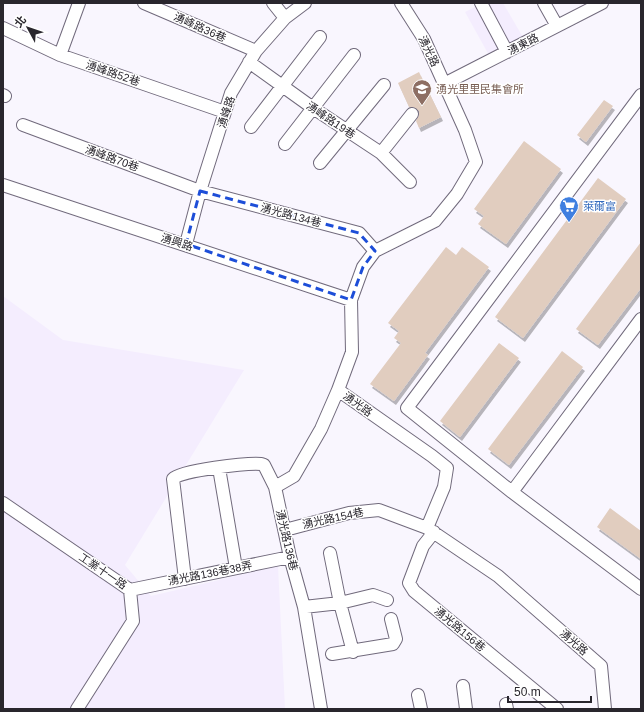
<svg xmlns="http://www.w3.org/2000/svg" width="644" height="712" font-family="Arial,'Noto Sans TC',sans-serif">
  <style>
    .built { fill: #f4edfe }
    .building { fill: #e1cdbf; filter: url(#shadow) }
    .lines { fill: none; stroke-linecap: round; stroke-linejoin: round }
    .minor-casing { stroke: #716a7c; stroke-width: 14 }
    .minor { stroke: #fff; stroke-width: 12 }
    .marked { fill: none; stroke: #1d4ed8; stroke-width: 3; stroke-dasharray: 8 5; stroke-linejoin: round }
    .labels { text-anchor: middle; stroke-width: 3; stroke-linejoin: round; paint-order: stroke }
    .street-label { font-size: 11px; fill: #29262d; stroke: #fff }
    .education-label { font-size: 11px; fill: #785e54; stroke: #fff; text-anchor: start }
    .shop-label { font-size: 11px; fill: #366cbe; stroke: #fff; text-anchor: start }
  </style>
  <defs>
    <filter id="shadow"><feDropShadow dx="2" dy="4" stdDeviation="0" flood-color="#0004"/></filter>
  </defs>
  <rect width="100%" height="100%" fill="#f9f6fe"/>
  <path class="built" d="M483,3H503L524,39L490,57L465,12Z
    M3,296L63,340L244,370L125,565L151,596L278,566L285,709H3Z"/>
  <path class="building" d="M419,72L441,117L419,128L416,121L419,115V111L413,107H409L398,83Z
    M604,100L613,106L586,142L577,135Z
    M524,141L561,169L506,244L478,224L484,216L474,209Z
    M598,178L626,199L523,338L495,317Z
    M641,242V288L598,345L576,329Z
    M446,247L456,255L462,247L489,267L425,353L428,355L394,401L370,384L401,343L394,338L399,331L388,323Z
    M499,343L519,358L460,437L440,421Z
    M562,351L583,367L509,465L488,449Z
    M610,508L641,531V559L597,527Z"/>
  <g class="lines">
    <g class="minor-casing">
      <path id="minor" d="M144,3L256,51
        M273,3L285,18
        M401,3L424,39L465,130L476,162L457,194L435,221L375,251L363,267L351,300L352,352L338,390L432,456L447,468L444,487L427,528L498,576L601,666L605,709
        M481,3L507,52
        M544,3L557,26
        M3,28L60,55L225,112
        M60,55L79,3
        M249,62L313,108L381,153L410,182
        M444,84L602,3
        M3,95L5,96
        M23,125L200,191L359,233L375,251
        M251,127L320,37
        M285,144L354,55
        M381,153L412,114
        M320,163L384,85
        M3,185L351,300
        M186,244L200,191L231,93L256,51L285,18L305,3
        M641,319L512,492L641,589
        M219,468L236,568
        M512,492L407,408L641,95
        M3,503L130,590L133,621L77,709
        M285,530L349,513L379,510L427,528
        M434,532L423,546L409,583L414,591L557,709
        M330,553L340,603L353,652
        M185,579L173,479C181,470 247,463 261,464L264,465L275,487
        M130,590L290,557
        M304,607L340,603L373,595L387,600
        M332,654L393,644L396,639L391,619
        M463,686L466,709
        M418,695L421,709
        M506,704L507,709
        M321,709L304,607L290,557L275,487L294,476L321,429L338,390"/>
    </g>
    <use href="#minor" class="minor"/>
  </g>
  <path class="marked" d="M200,191L359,233L375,251L363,267L351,300L186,244Z"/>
  <defs>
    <g id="school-pin" transform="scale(1)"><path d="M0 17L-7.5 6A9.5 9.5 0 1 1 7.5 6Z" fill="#8d6e63" stroke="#fff"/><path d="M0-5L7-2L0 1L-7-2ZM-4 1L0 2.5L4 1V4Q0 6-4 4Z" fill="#fff"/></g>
    <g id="supermarket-pin" transform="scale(1)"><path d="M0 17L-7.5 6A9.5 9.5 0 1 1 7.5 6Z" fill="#3f7fe0" stroke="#fff"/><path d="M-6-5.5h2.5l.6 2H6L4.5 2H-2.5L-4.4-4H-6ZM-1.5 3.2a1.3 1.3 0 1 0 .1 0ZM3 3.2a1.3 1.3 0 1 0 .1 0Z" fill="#fff"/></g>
  </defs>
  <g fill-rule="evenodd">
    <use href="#school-pin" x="422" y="89"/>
    <use href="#supermarket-pin" x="569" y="206"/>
  </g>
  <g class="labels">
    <g class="street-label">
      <text transform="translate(200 27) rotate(24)" y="4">湧峰路36巷</text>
      <text transform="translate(523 44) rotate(-27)" y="4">湧東路</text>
      <text transform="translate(429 51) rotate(64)" y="4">湧光路</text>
      <text transform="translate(113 73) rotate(19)" y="4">湧峰路52巷</text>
      <text transform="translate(226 112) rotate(-72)" y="4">湧峰路</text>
      <text transform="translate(331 120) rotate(34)" y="4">湧峰路19巷</text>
      <text transform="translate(112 158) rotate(20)" y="4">湧峰路70巷</text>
      <text transform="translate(291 215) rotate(15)" y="4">湧光路134巷</text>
      <text transform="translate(177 242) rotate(18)" y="4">湧興路</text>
      <text transform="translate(358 404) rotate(36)" y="4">湧光路</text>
      <text transform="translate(333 518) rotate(-12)" y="4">湧光路154巷</text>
      <text transform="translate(287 540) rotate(77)" y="4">湧光路136巷</text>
      <text transform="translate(103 571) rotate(34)" y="4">工業十一路</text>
      <text transform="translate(210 573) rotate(-11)" y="4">湧光路136巷38弄</text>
      <text transform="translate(460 629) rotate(40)" y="4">湧光路156巷</text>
      <text transform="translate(574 642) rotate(41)" y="4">湧光路</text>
    </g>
    <g class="education-label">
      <text x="436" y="93">湧光里里民集會所</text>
    </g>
    <g class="shop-label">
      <text x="583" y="210">萊爾富</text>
    </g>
  </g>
  <rect width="644" height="712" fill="none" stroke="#29262d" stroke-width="8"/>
  <g transform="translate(28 28) rotate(310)" stroke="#ffffff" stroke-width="3" paint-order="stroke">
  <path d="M0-3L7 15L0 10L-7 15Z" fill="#29262d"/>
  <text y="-6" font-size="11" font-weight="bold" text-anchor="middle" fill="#29262d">北</text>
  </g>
  <path d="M508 696v6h83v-6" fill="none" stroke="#29262d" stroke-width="2"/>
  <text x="514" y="696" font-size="12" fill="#29262d" stroke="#ffffff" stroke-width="3" paint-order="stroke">50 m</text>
</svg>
